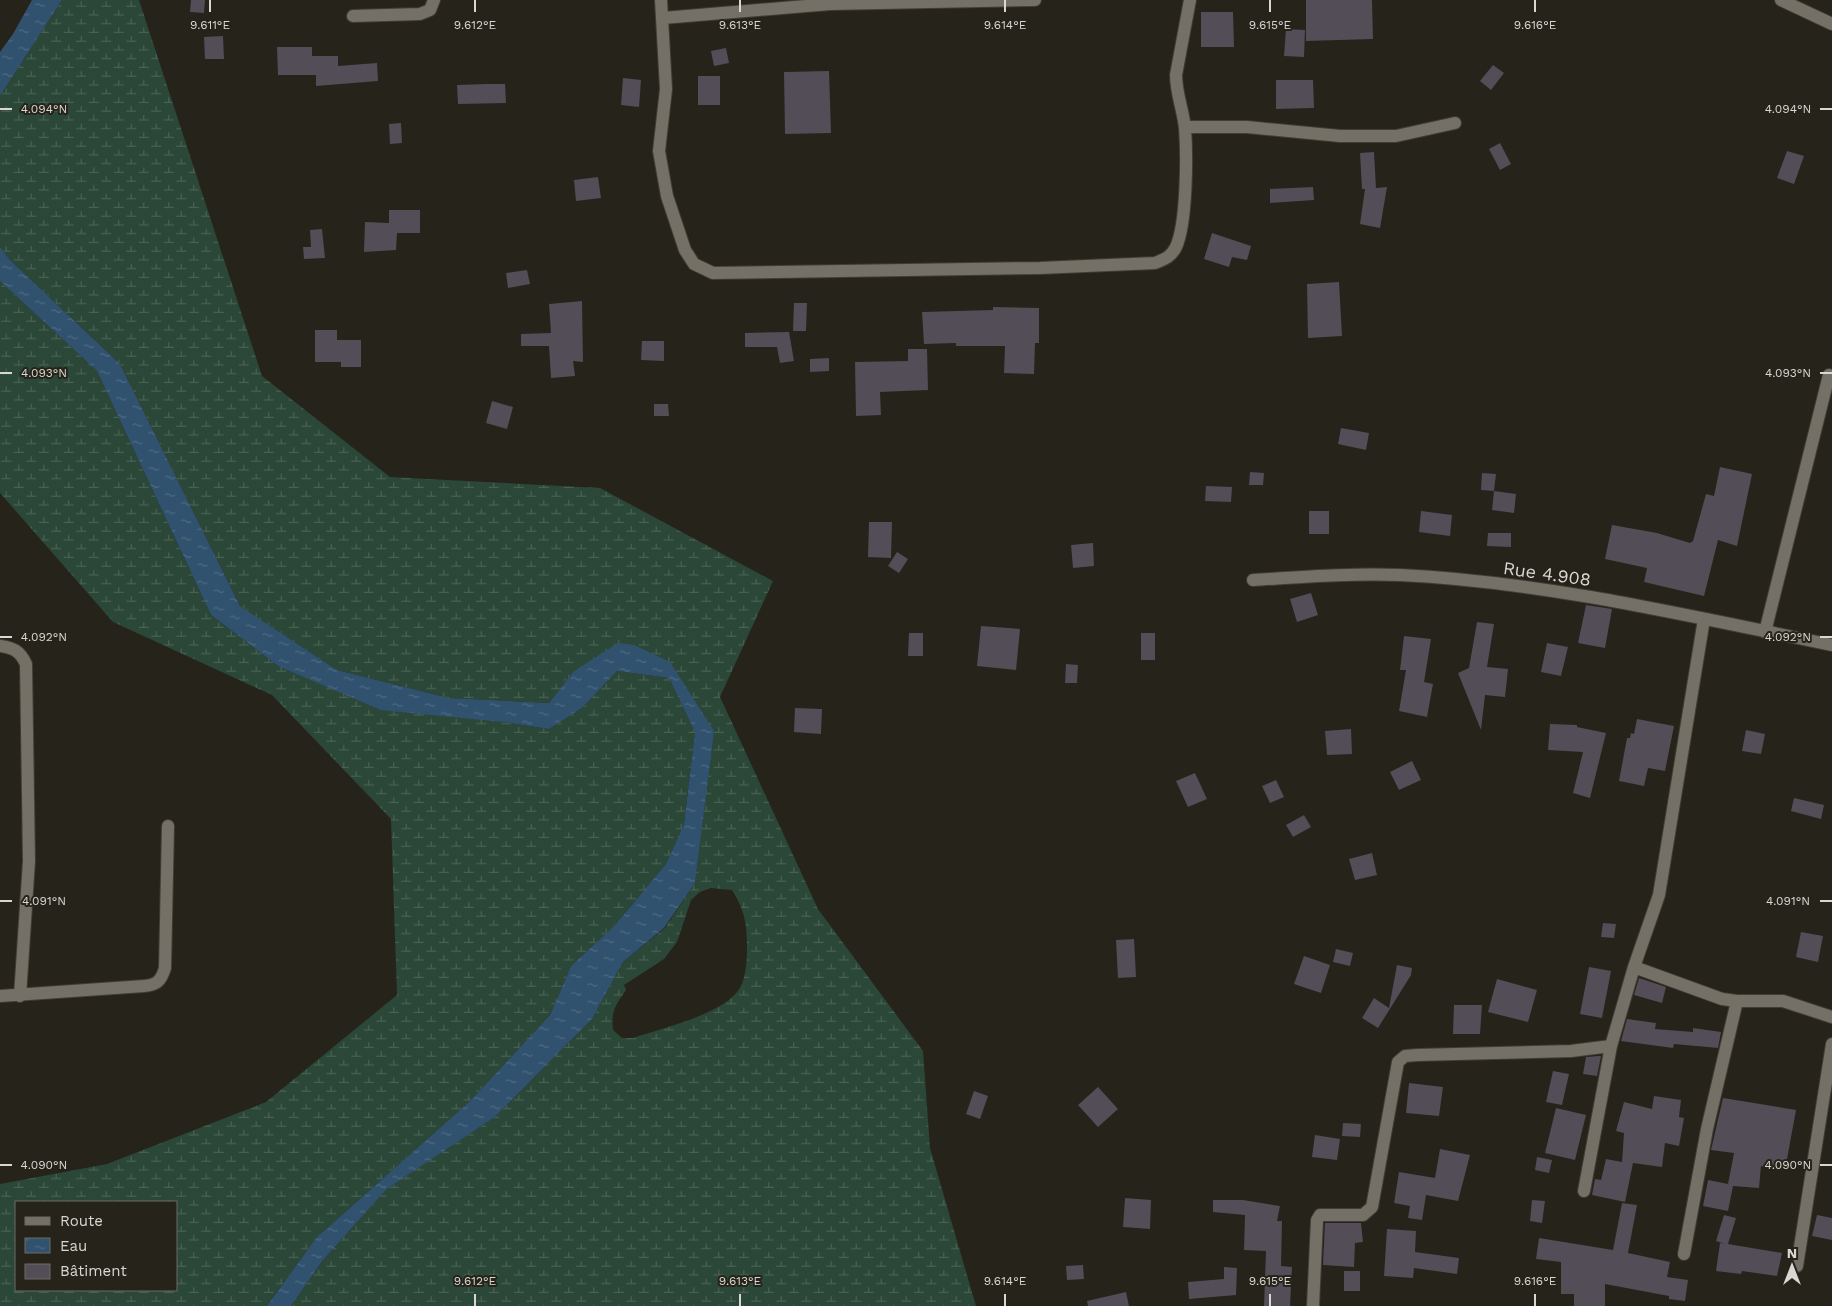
<svg xmlns="http://www.w3.org/2000/svg" width="1832" height="1306" font-family="'Work Sans',sans-serif">
  <style>
    .wetland { fill: url(#wetland-marsh); fill-rule: evenodd }
    .water { fill: url(#water-ripples) }
    .building { fill: #524d57 }
    .lines { fill: none; stroke-linecap: round; stroke-linejoin: round }
    .street-casing { stroke: #3f3d36; stroke-width: 14 }
    .street { stroke: #747066; stroke-width: 12 }
    .ticks { fill: none; stroke: #d9d7d1; stroke-width: 2 }
    .labels { text-anchor: middle; stroke-width: 4; stroke-linejoin: round; paint-order: stroke }
    .street-label { font-size: 18px; fill: #d9d7d1; stroke: #26231a }
    .ticks-label { font-size: 12px; text-anchor: middle; fill: #d9d7d1; stroke: #26231a; stroke-width: 4; stroke-linejoin: round; paint-order: stroke }
  </style>
  <defs>
    <pattern id="wetland-marsh" width="20" height="14" patternUnits="userSpaceOnUse" patternTransform="scale(1.25)"><rect width="20" height="14" fill="#2a4737"/><path d="M1 5h8M5 5V1M11 12h8M15 12V8" fill="none" stroke="#486153"/></pattern>
    <pattern id="water-ripples" width="26" height="14" patternUnits="userSpaceOnUse" patternTransform="scale(1.25)"><rect width="26" height="14" fill="#31526f"/><path d="M2 4q2-2 4 0t4 0M15 11q2-2 4 0t4 0" fill="none" stroke="#4e6a82"/></pattern>
  </defs>
  <rect width="100%" height="100%" fill="#26231a"/>
  <path class="wetland" d="M62,0H139L262,376L390,477L600,488L773,581L720,697L818,909L923,1051L930,1148L976,1306H291L323,1260L387,1189L495,1117L592,1019L623,962L665,928L695,883L713,731L670,663L573,672L549,703L449,698L337,670L240,606L120,364L10,260L0,247V96ZM711,888L732,890C745,911 747,924 747,948C747,961 746,982 737,992C717,1016 662,1028 633,1038H622L613,1030C611,1011 615,1006 626,990L624,985L664,959L677,942L691,900L700,892Z
    M0,281L97,371L211,615L278,666L503,722L549,729L582,708L617,671L669,678L695,732L684,824L666,864L615,925L571,966L550,1015L470,1101L316,1238L267,1306H0V1184L107,1164L266,1102L397,995L391,819L272,695L113,622L0,493ZM16,1202H176V1290H16Z"/>
  <path class="water" d="M32,0H62L0,96V52L13,34Z
    M0,247L10,260L120,364L240,606L337,670L449,698L549,703L573,672L618,643L634,645L670,662L714,731L695,883L664,928L623,962L592,1019L495,1117L387,1189L323,1260L291,1306H267L316,1238L470,1101L550,1015L571,966L615,925L666,864L684,824L695,732L669,678L617,671L582,708L549,729L503,722L381,710L278,666L211,615L97,371L0,281Z"/>
  <path class="building" d="M191,0H205L204,13L190,12Z
    M1306,0H1372L1373,39L1306,41Z
    M1201,12H1233L1234,47H1201Z
    M1286,29L1305,30L1304,57L1284,56Z
    M223,36L224,59H205L204,37Z
    M277,47H312V56H338V66L377,63L378,81L316,86V75H278Z
    M726,48L729,63L714,66L711,51Z
    M1493,65L1504,73L1491,90L1480,81Z
    M829,71L831,133L785,134L784,72Z
    M698,76H720V105H698Z
    M623,78L641,80L639,107L621,105Z
    M1276,80H1313L1314,108L1276,109Z
    M486,84H505L506,103L458,104L457,85Z
    M401,123L402,143L390,144L389,124Z
    M1500,143L1511,164L1500,170L1489,149Z
    M1787,151L1804,156L1794,184L1777,178Z
    M1374,152L1376,188L1387,187L1380,228L1360,224L1365,189H1362L1360,153Z
    M598,177L601,198L576,201L574,180Z
    M1313,187L1314,200L1270,203V189Z
    M389,210H420V233H397L396,250L364,252L365,222L389,223Z
    M322,229L325,258L304,259L303,247H311L310,230Z
    M1212,233L1251,246L1247,260L1232,257L1229,267L1204,259Z
    M527,270L530,284L508,288L506,273Z
    M1339,282L1342,336L1308,338L1307,284Z
    M582,301L583,362L573,361L575,376L551,378L549,346H521V334L551,333L549,304Z
    M794,303H807L806,331H793Z
    M993,307L1039,308V343H1035L1034,374L1004,373L1005,346H956V343L924,344L922,312L993,310Z
    M315,330H337V340H361V367H341V362H315Z
    M789,332L794,361L780,363L777,347H745V333Z
    M642,341H664V361L641,360Z
    M908,349H927L928,390L880,392L881,415L856,416L855,362L908,361Z
    M829,358V371L810,372V359Z
    M492,401L513,407L507,429L486,423Z
    M654,404H668L669,416H654Z
    M1341,428L1369,433L1366,450L1338,444Z
    M1720,467L1752,474L1737,546L1718,540L1704,596L1644,582L1647,568L1605,559L1612,525L1657,533L1690,543L1693,541L1706,494L1714,496Z
    M1250,472L1264,473L1263,485H1249Z
    M1482,473L1496,474L1494,491L1481,490Z
    M1206,486L1232,487L1231,502L1205,501Z
    M1494,491L1516,494L1514,513L1492,510Z
    M1309,511H1329V534H1309Z
    M1421,511L1452,515L1450,536L1419,532Z
    M869,522H892L891,558L868,557Z
    M1488,533H1511V547L1487,546Z
    M1093,543L1094,566L1073,568L1071,545Z
    M897,552L908,559L899,573L888,566Z
    M1311,593L1318,615L1297,622L1290,599Z
    M1586,605L1612,609L1605,648L1578,643Z
    M1477,622L1494,624L1487,667L1508,669L1505,697L1485,695L1481,730L1458,673L1469,668Z
    M981,626L1020,629L1016,670L977,666Z
    M909,633H923V656H908Z
    M1141,633H1155V660H1141Z
    M1404,636L1431,639L1424,682L1433,684L1427,717L1399,711L1406,670H1400Z
    M1547,643L1568,647L1561,676L1541,672Z
    M1066,664L1078,665L1077,683H1065Z
    M795,708L822,709L821,734L794,732Z
    M1637,719L1674,726L1665,771L1648,768L1644,786L1619,781L1627,738H1630L1631,733L1634,734Z
    M1550,724L1577,725V727L1606,733L1590,798L1573,793L1583,752L1548,750Z
    M1351,729L1352,754L1327,755L1325,731Z
    M1746,730L1765,734L1761,754L1742,751Z
    M1412,761L1421,780L1399,790L1390,772Z
    M1195,773L1207,799L1188,807L1176,781Z
    M1276,780L1284,797L1270,803L1262,786Z
    M1794,798L1824,805L1821,819L1791,811Z
    M1304,815L1311,827L1293,837L1286,825Z
    M1372,853L1377,875L1355,880L1349,859Z
    M1603,923L1616,924L1614,938L1601,937Z
    M1801,932L1823,936L1818,962L1796,957Z
    M1134,939L1136,977L1118,978L1116,940Z
    M1336,949L1353,953L1350,966L1333,962Z
    M1304,956L1330,965L1321,993L1294,984Z
    M1397,965L1412,968L1411,975L1378,1028L1362,1018L1374,998L1389,1008Z
    M1589,967L1611,971L1602,1018L1580,1014Z
    M1639,978L1666,987L1662,1003L1634,995Z
    M1497,979L1537,990L1528,1022L1488,1012Z
    M1454,1005H1482L1480,1034H1453Z
    M1627,1019L1656,1023L1655,1029L1693,1032V1028L1721,1032L1718,1048L1674,1044L1673,1048L1621,1041Z
    M1599,1056H1601L1597,1076L1583,1074L1586,1057Z
    M1553,1071L1569,1074L1562,1105L1546,1102Z
    M1409,1083L1443,1087L1439,1116L1406,1113Z
    M1098,1087L1118,1109L1098,1127L1078,1105Z
    M974,1091L988,1096L980,1119L966,1114Z
    M1654,1096L1681,1100L1679,1117L1684,1118L1679,1146L1665,1143L1662,1167L1633,1163L1625,1202L1592,1195L1595,1179L1601,1180L1606,1159L1622,1162L1624,1133L1616,1131L1624,1102L1652,1109Z
    M1723,1098L1796,1110L1785,1170L1761,1166L1759,1188L1733,1186L1728,1211L1703,1206L1708,1180L1728,1184L1734,1153L1711,1150Z
    M1556,1108L1586,1115L1575,1160L1545,1153Z
    M1343,1123L1361,1124L1360,1137L1342,1136Z
    M1315,1135L1340,1139L1337,1160L1312,1157Z
    M1440,1149L1470,1155L1458,1201L1426,1195L1422,1220L1408,1218L1410,1206L1394,1203L1399,1172L1435,1178Z
    M1537,1157L1552,1160L1549,1173L1535,1170Z
    M1125,1198L1151,1200L1150,1229L1123,1227Z
    M1213,1200H1243L1280,1206L1277,1221H1282L1281,1266L1292,1267L1290,1306H1264L1266,1251L1244,1250L1245,1215L1213,1212Z
    M1532,1200L1545,1201L1542,1223L1530,1221Z
    M1622,1203L1637,1205L1628,1253L1670,1262L1667,1277L1688,1280L1685,1301L1669,1299V1296L1605,1284V1306H1574V1294H1561V1262L1536,1259L1539,1238L1613,1250Z
    M1724,1215L1736,1218L1728,1244L1782,1253L1777,1276L1742,1271L1741,1274L1716,1271L1720,1243L1725,1244L1716,1241Z
    M1817,1215L1832,1218V1240L1812,1236Z
    M1325,1223H1361L1363,1242L1355,1243L1354,1267L1323,1265Z
    M1387,1229L1416,1231L1415,1252L1459,1258L1457,1274L1414,1268L1413,1278L1384,1276Z
    M1083,1265L1084,1279L1067,1280L1066,1266Z
    M1224,1267L1237,1268L1236,1295L1189,1299L1188,1282L1224,1279Z
    M1344,1271H1360V1291H1344Z
    M1126,1292L1129,1306H1088L1087,1301Z"/>
  <g class="lines">
    <g class="street-casing">
      <path id="street" d="M661,0L666,89L659,151L667,196L685,250L694,264L713,273L1040,268L1155,263C1165,259 1171,257 1176,247C1187,223 1187,155 1185,128C1183,110 1176,93 1176,75L1190,0
        M1781,0L1832,24
        M353,16L420,14L430,10L434,0
        M663,18L830,4L1035,0
        M1185,127H1247L1340,136H1396L1455,123
        M1253,580C1302,577 1351,573 1400,575C1546,582 1689,616 1832,645
        M1765,632L1829,375
        M0,646C14,648 20,651 26,664L29,861L20,996
        M1634,967L1722,999L1737,1001H1783L1832,1017
        M0,996L144,986C157,985 161,981 165,968L168,826
        M1584,1191L1611,1046L1634,967L1659,895L1704,619
        M1684,1254L1707,1129L1737,1001
        M1797,1266L1832,1044
        M1313,1306L1317,1220L1320,1215H1363L1372,1207L1398,1062L1405,1056L1417,1055L1571,1051L1611,1046"/>
    </g>
    <use href="#street" class="street"/>
  </g>
  <path class="ticks" d="M210,0V12M475,0V12M740,0V12M1005,0V12M1270,0V12M1535,0V12M0,109H12M1820,109H1832M0,373H12M1820,373H1832M0,637H12M1820,637H1832M0,901H12M1820,901H1832M0,1165H12M1820,1165H1832M475,1294V1306M740,1294V1306M1005,1294V1306M1270,1294V1306M1535,1294V1306"/>
  <g class="labels">
    <g class="street-label">
      <text transform="translate(1547 574) rotate(8)" y="6">Rue 4.908</text>
    </g>
  </g>
  <g class="ticks-label">
    <text x="210" y="29">9.611°E</text>
    <text x="475" y="29">9.612°E</text>
    <text x="740" y="29">9.613°E</text>
    <text x="1005" y="29">9.614°E</text>
    <text x="1270" y="29">9.615°E</text>
    <text x="1535" y="29">9.616°E</text>
    <text x="44" y="113">4.094°N</text>
    <text x="1788" y="113">4.094°N</text>
    <text x="44" y="377">4.093°N</text>
    <text x="1788" y="377">4.093°N</text>
    <text x="44" y="641">4.092°N</text>
    <text x="1788" y="641">4.092°N</text>
    <text x="44" y="905">4.091°N</text>
    <text x="1788" y="905">4.091°N</text>
    <text x="44" y="1169">4.090°N</text>
    <text x="1788" y="1169">4.090°N</text>
    <text x="475" y="1285">9.612°E</text>
    <text x="740" y="1285">9.613°E</text>
    <text x="1005" y="1285">9.614°E</text>
    <text x="1270" y="1285">9.615°E</text>
    <text x="1535" y="1285">9.616°E</text>
  </g>
  <rect x="15" y="1201" width="162" height="90" fill="#26231a" stroke="#6e6b63"/>
  <rect x="25" y="1217" width="25" height="8" fill="#747066" stroke="#6e6b63"/>
  <text x="60" y="1226" font-size="15" fill="#d9d7d1">Route</text>
  <rect x="25" y="1238" width="25" height="15" fill="url(#water-ripples)" stroke="#6e6b63"/>
  <text x="60" y="1251" font-size="15" fill="#d9d7d1">Eau</text>
  <rect x="25" y="1264" width="25" height="15" fill="#524d57" stroke="#6e6b63"/>
  <text x="60" y="1276" font-size="15" fill="#d9d7d1">Bâtiment</text>
  <g transform="translate(1792 1266)" stroke="#26231a" stroke-width="4" paint-order="stroke">
  <path d="M0-4L9 19L0 12L-9 19Z" fill="#d9d7d1"/>
  <text y="-8" font-size="14" font-weight="bold" text-anchor="middle" fill="#d9d7d1">N</text>
  </g>
</svg>
